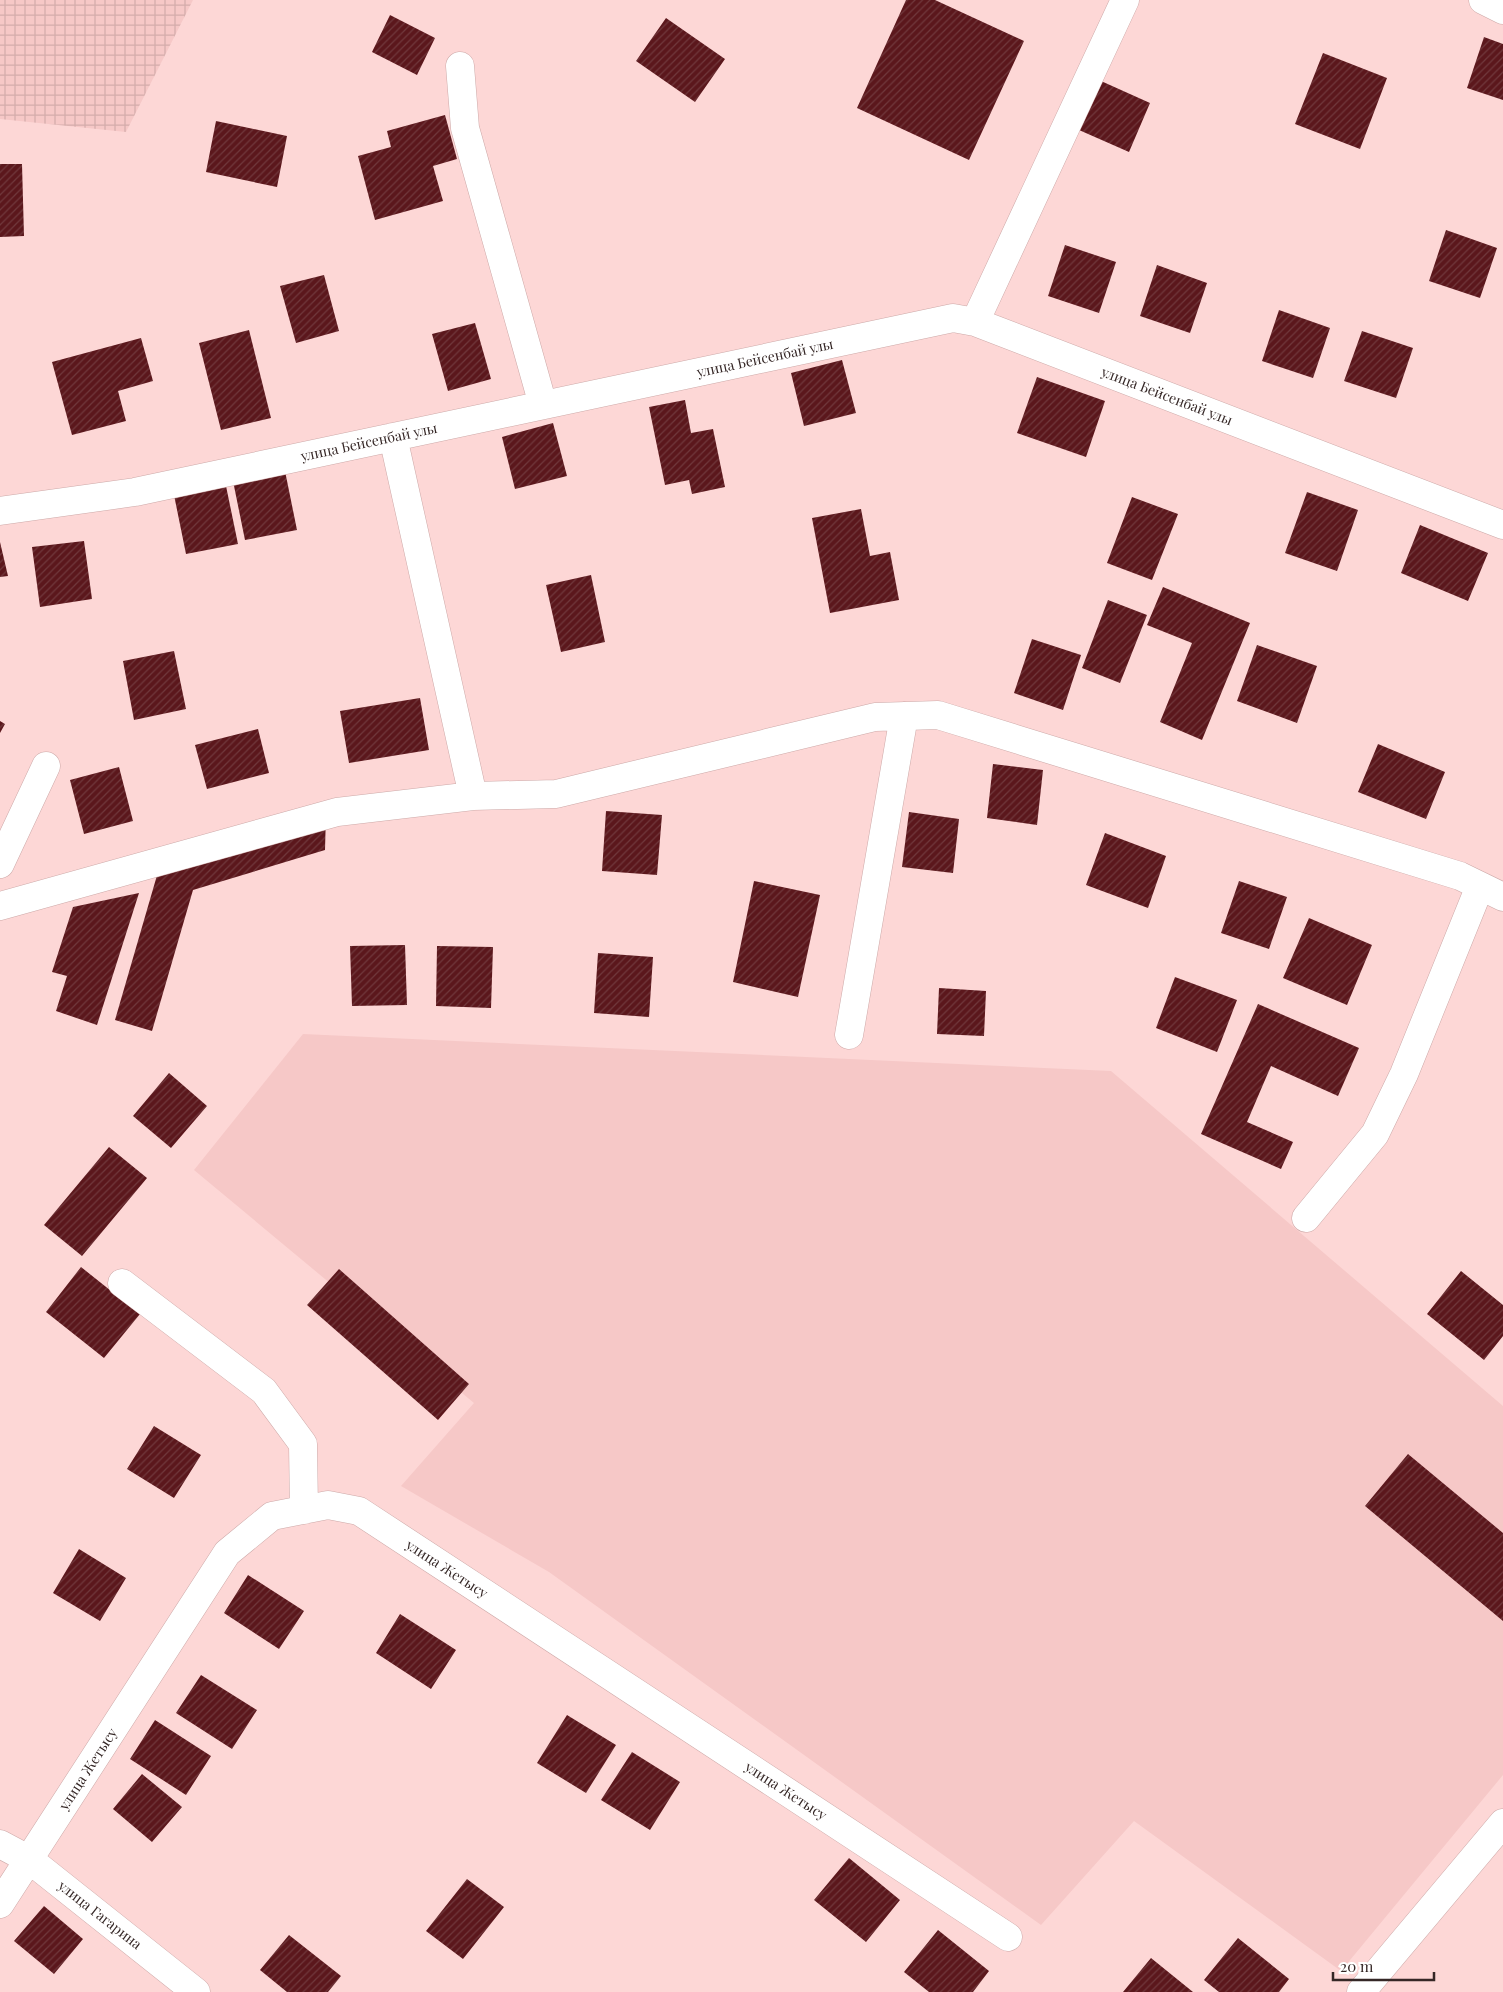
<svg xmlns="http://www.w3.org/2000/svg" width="1503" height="1992" font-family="'Playfair Display',serif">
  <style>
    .built { fill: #f6c8c7 }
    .industrial { fill: url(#industrial-grid) }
    .building { fill: url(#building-hatch) }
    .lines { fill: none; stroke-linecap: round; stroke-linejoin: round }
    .street-casing { stroke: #cda9a8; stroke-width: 29 }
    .street { stroke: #fff; stroke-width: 28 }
    .labels { text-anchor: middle; stroke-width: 5; stroke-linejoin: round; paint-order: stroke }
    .street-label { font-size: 14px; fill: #352726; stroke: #fff }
  </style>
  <defs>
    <pattern id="industrial-grid" width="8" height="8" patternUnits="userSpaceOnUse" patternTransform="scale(1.25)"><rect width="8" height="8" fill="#f6c8c7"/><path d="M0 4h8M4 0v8" fill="none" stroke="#d4acab"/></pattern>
    <pattern id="building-hatch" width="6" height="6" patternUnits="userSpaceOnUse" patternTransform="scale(1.25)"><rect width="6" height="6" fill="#5b171c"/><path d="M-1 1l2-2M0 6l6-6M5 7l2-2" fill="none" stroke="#70383c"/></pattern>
  </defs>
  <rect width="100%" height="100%" fill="#fdd7d6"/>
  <path class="built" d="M303,1034L1111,1071L1503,1406V1775L1341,1971L1134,1821L1041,1925L549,1572L401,1486L474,1403L194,1170Z"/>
  <path class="industrial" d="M0,0H193L126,132L0,119Z"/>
  <path class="building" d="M906,0H935L1024,41L969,160L857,108Z
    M390,15L435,38L417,75L372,52Z
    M666,18L725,59L695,102L636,61Z
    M1484,37L1503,44V100L1467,88Z
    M1323,53L1387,78L1360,149L1295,124Z
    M1101,81L1150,103L1129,152L1079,130Z
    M445,115L457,159L433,166L443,201L375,220L358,156L391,147L387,131Z
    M216,121L287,136L277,187L206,172Z
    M0,164H22L24,236L0,237Z
    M1446,230L1497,248L1480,298L1429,281Z
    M1065,245L1116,262L1099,313L1048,296Z
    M1157,265L1207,283L1190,333L1140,316Z
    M324,275L339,331L296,343L280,286Z
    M1279,310L1330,328L1313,378L1262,361Z
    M475,323L491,379L448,391L432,334Z
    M249,330L271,418L221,430L199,343Z
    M1362,331L1413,348L1396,398L1344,381Z
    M141,338L153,381L118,391L126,421L72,435L52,362Z
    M842,360L856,413L804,426L791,373Z
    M1037,377L1105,401L1086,457L1017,433Z
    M685,400L691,433L713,429L725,487L692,494L689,480L665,485L649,407Z
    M553,423L567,476L515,489L502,437Z
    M285,471L297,530L245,540L233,481Z
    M226,486L238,544L186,554L174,495Z
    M1307,492L1358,510L1337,571L1285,553Z
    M1132,497L1178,514L1152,580L1107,563Z
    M861,509L870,556L890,552L899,600L830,613L812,518Z
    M1420,525L1488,553L1468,601L1401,573Z
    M84,541L92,599L40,607L32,547Z
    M0,542L8,576L0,577Z
    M591,575L605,642L561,652L546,585Z
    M1163,587L1250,623L1202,740L1160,722L1192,643L1147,625Z
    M1108,600L1147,615L1120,683L1082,668Z
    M1032,639L1081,655L1063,710L1014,693Z
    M1257,645L1317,666L1297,723L1237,701Z
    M174,651L186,709L134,720L123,661Z
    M420,698L429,750L349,763L340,711Z
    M0,721L5,724L0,733Z
    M258,729L269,773L207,789L195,745Z
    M1378,744L1445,772L1426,819L1358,792Z
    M993,764L1043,770L1037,825L987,818Z
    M119,767L133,821L84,834L70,780Z
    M606,811L662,815L657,875L602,871Z
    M909,812L959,819L953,873L902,867Z
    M326,813L325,850L193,890L152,1031L115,1020L160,865Z
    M1105,833L1166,856L1148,908L1086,885Z
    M754,881L820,895L798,997L733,982Z
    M1239,881L1287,897L1269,949L1221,933Z
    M139,893L97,1025L56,1011L67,976L52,972L73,907Z
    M1309,918L1372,945L1347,1005L1283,978Z
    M405,945L407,1005L352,1006L350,946Z
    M437,946L493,947L491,1008L436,1006Z
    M598,953L653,957L649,1017L594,1013Z
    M1175,977L1237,1000L1217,1052L1156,1028Z
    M939,988L986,991L984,1036L937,1034Z
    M1258,1004L1359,1048L1338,1096L1271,1066L1247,1122L1293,1142L1281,1169L1201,1134Z
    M169,1073L207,1106L171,1148L133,1116Z
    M109,1147L147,1178L82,1256L44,1225Z
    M81,1267L140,1314L104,1358L46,1312Z
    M339,1269L469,1384L438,1420L307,1305Z
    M1461,1271L1503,1305V1336L1484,1360L1427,1314Z
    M154,1426L201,1455L174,1498L127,1469Z
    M1408,1454L1503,1533V1621L1365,1506Z
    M79,1549L126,1578L100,1621L53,1593Z
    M248,1575L304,1611L279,1649L224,1613Z
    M400,1614L456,1650L431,1689L376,1653Z
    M201,1675L257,1710L232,1749L176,1713Z
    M567,1715L616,1745L586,1793L537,1763Z
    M155,1720L211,1756L186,1795L130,1759Z
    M632,1752L680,1782L650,1830L601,1800Z
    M142,1774L182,1807L152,1842L113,1809Z
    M849,1858L900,1900L866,1942L814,1900Z
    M467,1879L504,1907L463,1959L426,1931Z
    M44,1906L83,1939L54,1974L14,1941Z
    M938,1930L989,1971L973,1992H929L904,1972Z
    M289,1935L341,1976L328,1992H287L260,1970Z
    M1238,1938L1289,1979L1279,1992H1219L1204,1980Z
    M1151,1958L1193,1992H1123Z"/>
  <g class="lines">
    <g class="street-casing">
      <path id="street" d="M1483,0L1503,10
        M460,66L465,128L543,405
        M975,322L1125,0
        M393,437L473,796
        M0,511L135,492L953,318L975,322L1503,525
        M0,864L46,766
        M0,906L337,812L473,796L556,794L875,717L938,715L1460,876L1503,897
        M849,1035L904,716
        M1306,1218L1375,1134L1404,1074L1480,886
        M122,1283L264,1391L303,1444L304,1510
        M0,1844L30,1860L196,1992
        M0,1904L227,1553L272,1516L328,1505L359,1511L1008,1937
        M1361,1992L1503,1823"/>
    </g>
    <use href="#street" class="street"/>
  </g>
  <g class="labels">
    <g class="street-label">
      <text transform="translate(765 358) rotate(-12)" y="5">улица Бейсенбай улы</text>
      <text transform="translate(1167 396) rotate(21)" y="5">улица Бейсенбай улы</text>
      <text transform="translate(369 442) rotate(-12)" y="5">улица Бейсенбай улы</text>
      <text transform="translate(447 1569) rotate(33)" y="5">улица Жетысу</text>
      <text transform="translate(88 1769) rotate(-57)" y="5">улица Жетысу</text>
      <text transform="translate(786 1791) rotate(33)" y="5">улица Жетысу</text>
      <text transform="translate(100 1915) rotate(38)" y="5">улица Гагарина</text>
    </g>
  </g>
  <path d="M1333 1972v8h101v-8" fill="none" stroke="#352726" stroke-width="2.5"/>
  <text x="1340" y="1972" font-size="15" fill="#352726" stroke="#ffffff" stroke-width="4" paint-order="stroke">20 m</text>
</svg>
